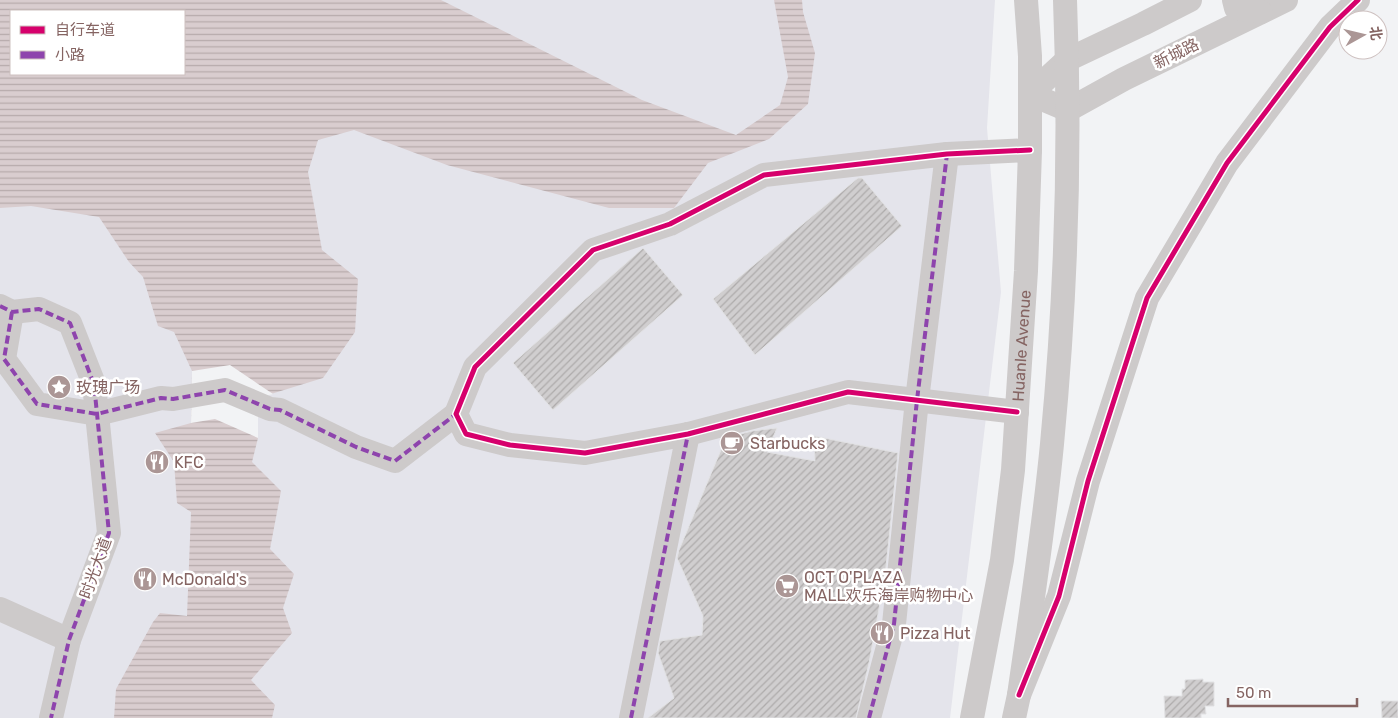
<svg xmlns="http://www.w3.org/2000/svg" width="1398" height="718" font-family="Rubik,'Noto Sans SC',sans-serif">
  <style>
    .green { fill: #e4e4eb; fill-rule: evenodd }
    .water { fill: url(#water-rules); fill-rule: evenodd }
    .pier { fill: #f2f3f5 }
    .building { fill: url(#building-hatch); stroke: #e2e2e4 }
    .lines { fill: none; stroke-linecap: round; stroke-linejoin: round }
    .minor { stroke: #cdcaca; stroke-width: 24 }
    .quiet { stroke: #8e44ad; stroke-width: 4; stroke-dasharray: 8 4; stroke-linecap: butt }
    .cycleway-casing { stroke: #fff; stroke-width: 8 }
    .cycleway { stroke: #d6006c; stroke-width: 5 }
    .labels { text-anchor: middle; stroke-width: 5; stroke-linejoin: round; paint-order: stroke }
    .street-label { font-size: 16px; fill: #856462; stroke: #fff }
    .poi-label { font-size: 16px; fill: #856462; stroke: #fff; text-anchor: start }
  </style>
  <defs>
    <pattern id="water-rules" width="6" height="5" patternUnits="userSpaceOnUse" patternTransform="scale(1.25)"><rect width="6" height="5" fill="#d9cdcf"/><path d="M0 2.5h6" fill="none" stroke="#b6aaab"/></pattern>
    <pattern id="building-hatch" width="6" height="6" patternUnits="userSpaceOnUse" patternTransform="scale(1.25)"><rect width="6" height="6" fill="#d0cecf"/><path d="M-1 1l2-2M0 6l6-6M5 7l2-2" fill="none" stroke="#aeabab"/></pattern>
  </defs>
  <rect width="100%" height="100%" fill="#f2f3f5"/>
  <path class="green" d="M0,0H995L987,128L1001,292L950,718H0ZM11,11H184V74H11Z"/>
  <path class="water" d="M0,0H441L642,100L736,135L780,105L788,77L774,0H802L803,12L815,53L808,104L769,139L708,163L674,208H609L447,165L354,130L318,140L308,172L322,250L358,279L355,332L323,378L258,398V438L252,462L281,491L270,549L294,574L283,608L292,633L251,680L275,705L272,718H114L116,689L153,622L160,613L187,616L191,512L177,503L174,462L155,433L191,423L192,371L174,332L158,326L143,277L129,262L99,217L31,206L0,208ZM11,11H184V74H11Z"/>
  <path class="pier" d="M230,365L273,394L258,398V438L215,419L191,423L192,371Z"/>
  <path class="building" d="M858,178H862L902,226L755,355L713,299Z
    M643,248L683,295L553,410L513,363Z
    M777,428L767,452L815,461L814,436L898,453L885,576L869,663L856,718H648L674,698L658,653L660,641L702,635L703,616L677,558L679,550L726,438L752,431Z
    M1203,679V682H1214V706H1205L1206,714H1201V718H1165L1164,696H1182V689H1185V680Z
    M1381,701H1398V718H1382Z"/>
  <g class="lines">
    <g class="minor">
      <path d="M1190,0L1143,24L1067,60L1030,94L1068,110L1124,79L1286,0"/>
      <path d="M1234,0L1236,8L1261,12"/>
      <path d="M0,306L12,312L39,309L70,323L94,384L109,533L69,640L51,718"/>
      <path d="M12,312L4,359L37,404L97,414L161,398L173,399L225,390L270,409L280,410L356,447L395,461L456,414"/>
      <path d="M1017,412L848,392L688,434L585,453L510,445L466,434L456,414L475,367L593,250L670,224L764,175L947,154L1030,150"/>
      <path d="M0,609L69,640"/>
      <path d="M1019,695L1059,596L1088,481L1147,298L1227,163L1330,27L1358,0"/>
      <path d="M631,718L688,434"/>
      <path d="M869,718L894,624L917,400L947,154"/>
      <path id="s1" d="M972,718L1002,560L1013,470L1026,271L1030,150V56L1026,0"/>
      <path d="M1014,718L1019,695C1031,611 1044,528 1052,444C1066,297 1071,148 1065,0"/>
    </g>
    <path class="quiet" d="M0,306L12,312L39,309L70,323L94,384L109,533L69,640L51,718
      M12,312L4,359L37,404L97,414L161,398L173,399L225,390L270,409L280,410L356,447L395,461L456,414
      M631,718L688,434
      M869,718L894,624L917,400L947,154"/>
    <g class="cycleway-casing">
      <path id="cycleway" d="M1017,412L848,392L688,434L585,453L510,445L466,434L456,414L475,367L593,250L670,224L764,175L947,154L1030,150
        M1019,695L1059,596L1088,481L1147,298L1227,163L1330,27L1358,0"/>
    </g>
    <use href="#cycleway" class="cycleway"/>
  </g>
  <defs>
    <g id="sight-disc" transform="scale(1.25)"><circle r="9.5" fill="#ab9695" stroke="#fff"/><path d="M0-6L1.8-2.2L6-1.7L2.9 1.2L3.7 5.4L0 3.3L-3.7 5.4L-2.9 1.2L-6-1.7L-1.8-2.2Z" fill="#fff"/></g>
    <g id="cafe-disc" transform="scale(1.25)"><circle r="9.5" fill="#ab9695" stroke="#fff"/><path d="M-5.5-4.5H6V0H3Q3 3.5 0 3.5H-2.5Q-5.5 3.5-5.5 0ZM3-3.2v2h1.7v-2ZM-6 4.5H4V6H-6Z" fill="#fff"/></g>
    <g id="restaurant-disc" transform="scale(1.25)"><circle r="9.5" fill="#ab9695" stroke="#fff"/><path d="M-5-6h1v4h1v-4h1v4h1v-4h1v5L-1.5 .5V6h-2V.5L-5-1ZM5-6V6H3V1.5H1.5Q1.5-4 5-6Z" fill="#fff"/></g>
    <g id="supermarket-disc" transform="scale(1.25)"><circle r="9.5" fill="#ab9695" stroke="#fff"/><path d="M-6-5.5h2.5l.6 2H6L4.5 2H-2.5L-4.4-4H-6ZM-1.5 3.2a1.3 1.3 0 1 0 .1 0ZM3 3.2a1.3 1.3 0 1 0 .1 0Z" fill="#fff"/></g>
  </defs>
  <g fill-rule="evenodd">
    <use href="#sight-disc" x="59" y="387"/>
    <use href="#cafe-disc" x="732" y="443"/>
    <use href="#restaurant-disc" x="157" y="462"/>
    <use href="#restaurant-disc" x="145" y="579"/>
    <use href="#supermarket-disc" x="787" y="586"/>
    <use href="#restaurant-disc" x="882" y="633"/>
  </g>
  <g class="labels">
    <g class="street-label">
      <text transform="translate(1176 53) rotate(-26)" y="6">新城路</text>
      <text dy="6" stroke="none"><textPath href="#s1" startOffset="376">Huanle Avenue</textPath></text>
      <text transform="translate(95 568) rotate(-70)" y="6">时光大道</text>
    </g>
    <g class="poi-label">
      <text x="76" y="393">玫瑰广场</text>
      <text x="750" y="449">Starbucks</text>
      <text x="174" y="468">KFC</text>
      <text x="804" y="583">OCT O'PLAZA<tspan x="804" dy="18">MALL欢乐海岸购物中心</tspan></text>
      <text x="162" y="585">McDonald's</text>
      <text x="900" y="639">Pizza Hut</text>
    </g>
  </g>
  <rect x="10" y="10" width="175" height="65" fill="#ffffff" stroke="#cec1c0"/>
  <rect x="20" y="26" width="25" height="8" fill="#d6006c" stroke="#cec1c0"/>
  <text x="55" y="35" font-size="15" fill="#856462">自行车道</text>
  <rect x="20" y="51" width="25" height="8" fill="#8e44ad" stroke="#cec1c0"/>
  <text x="55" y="60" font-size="15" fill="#856462">小路</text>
  <g transform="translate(1363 35) rotate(82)"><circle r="24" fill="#ffffff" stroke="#cec1c0"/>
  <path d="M0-4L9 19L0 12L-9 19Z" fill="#ab9695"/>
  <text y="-8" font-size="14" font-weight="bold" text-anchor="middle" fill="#856462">北</text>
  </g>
  <path d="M1228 698v8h129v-8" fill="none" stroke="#856462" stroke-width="2.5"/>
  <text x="1236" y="698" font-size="15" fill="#856462" stroke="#ffffff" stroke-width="4" paint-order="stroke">50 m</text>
</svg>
